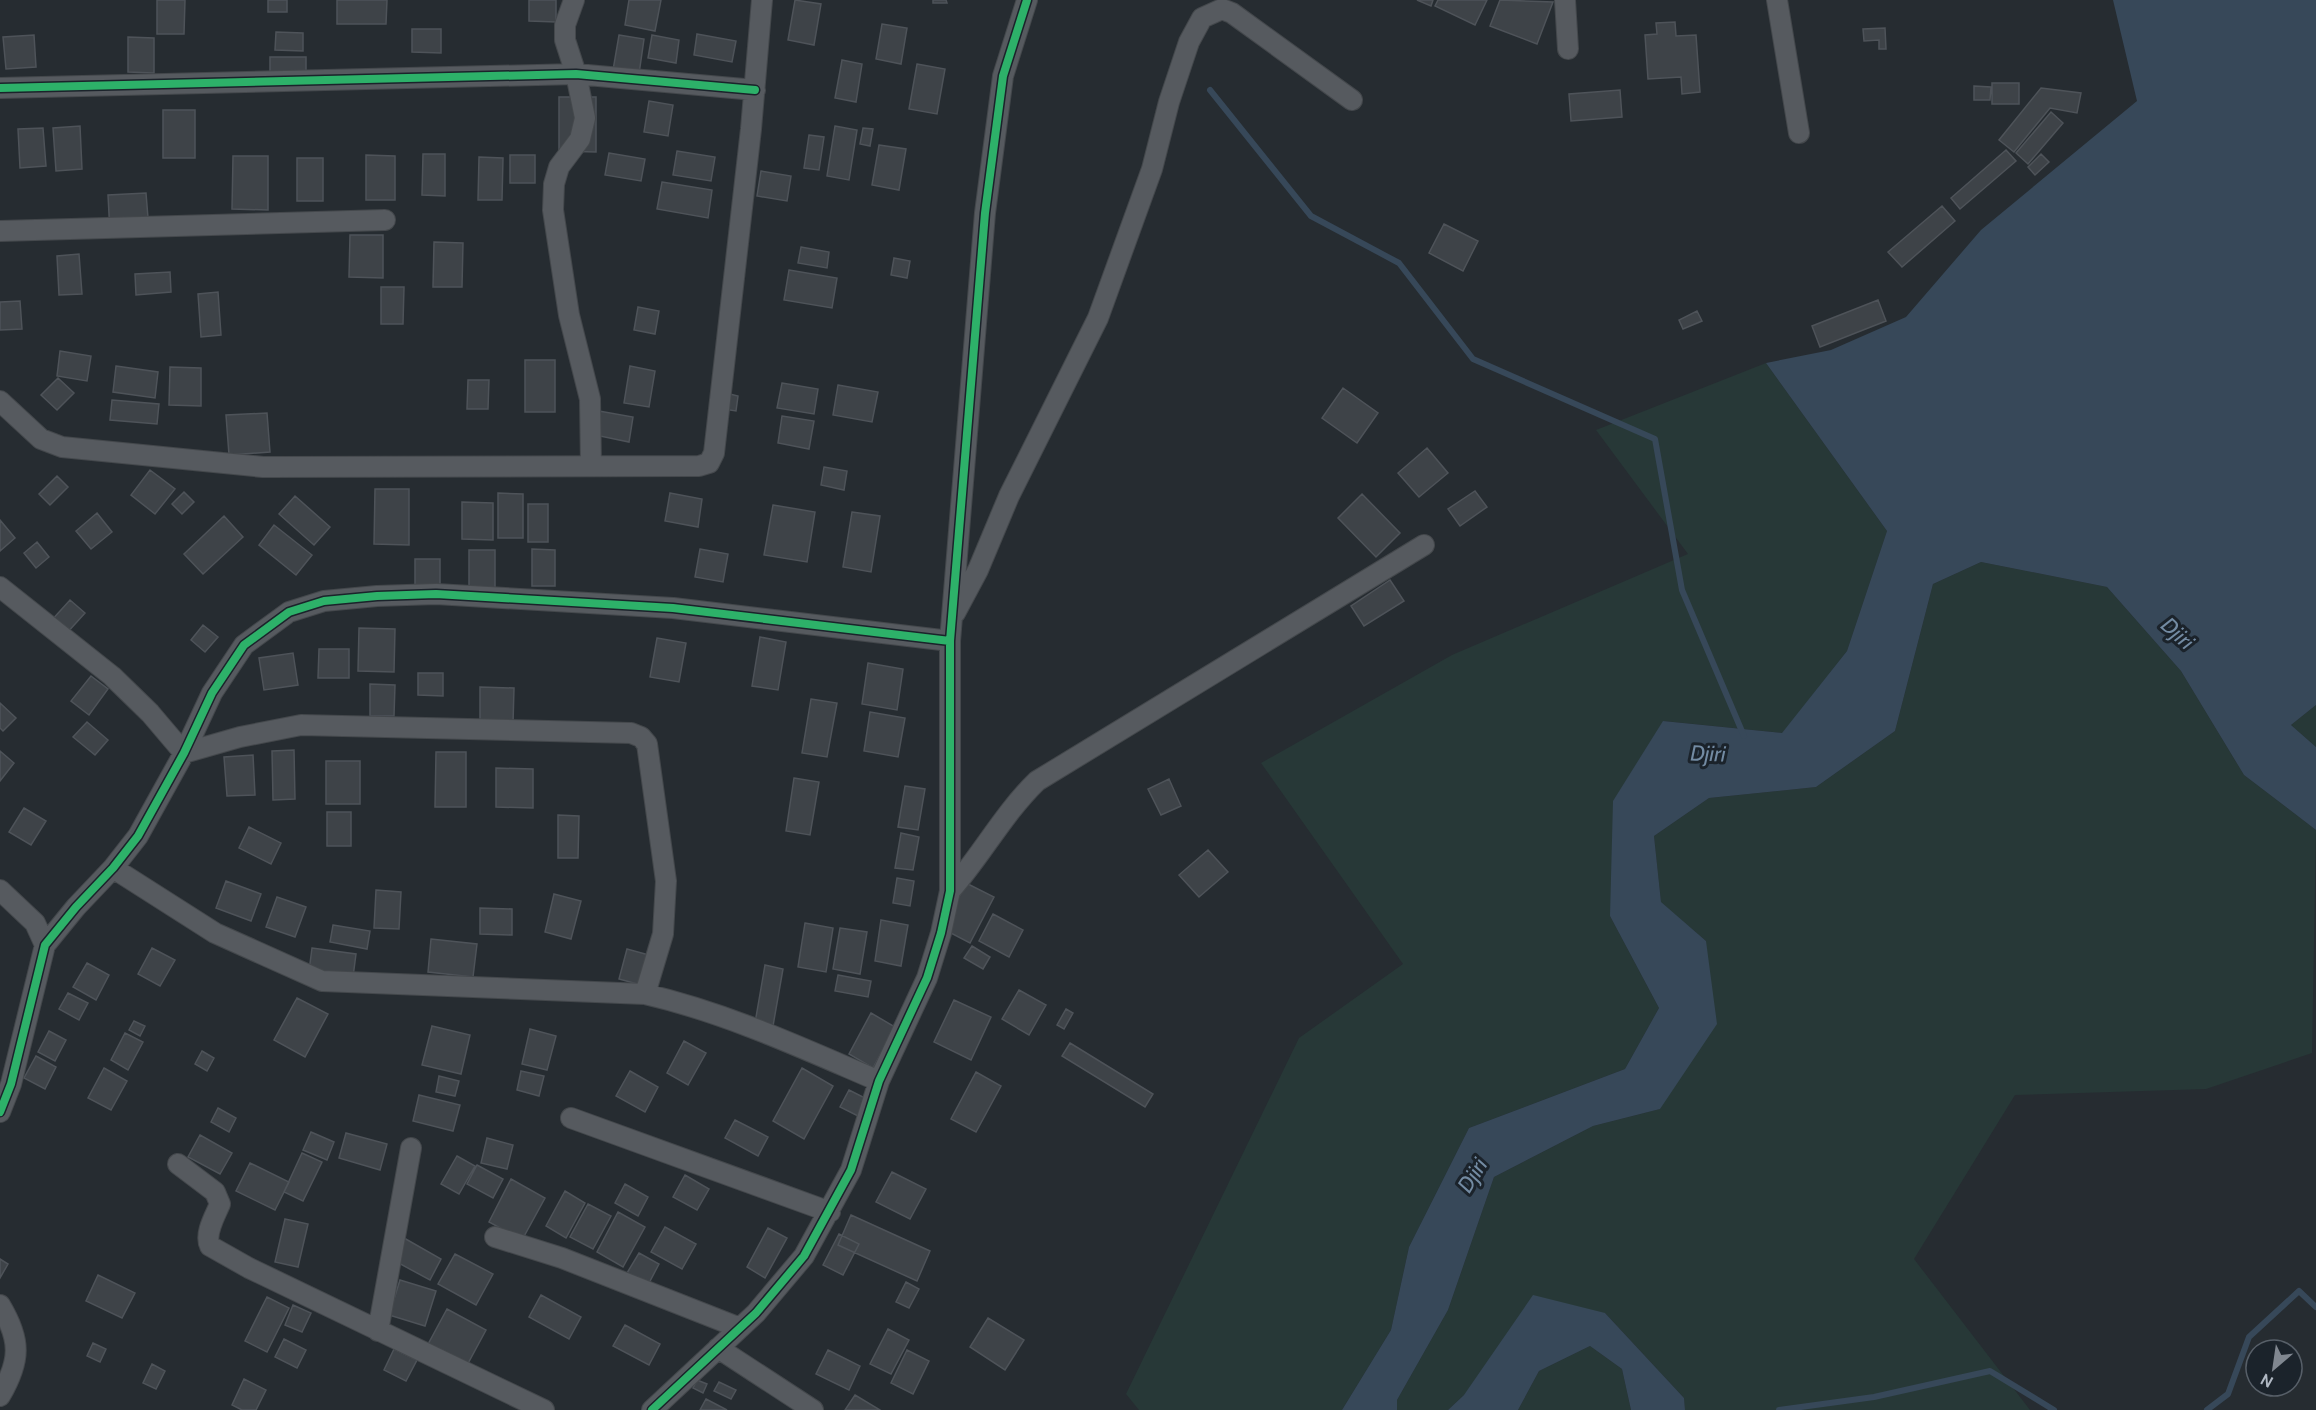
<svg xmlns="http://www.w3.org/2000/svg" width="2316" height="1410" font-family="Cabin,sans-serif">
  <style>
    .green { fill: #273837 }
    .water { fill: #374859 }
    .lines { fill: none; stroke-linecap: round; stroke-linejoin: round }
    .stream { stroke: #374859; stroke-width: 6 }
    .building { fill: #3e4348; stroke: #4e5359; stroke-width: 1.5 }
    .street-casing { stroke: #44484c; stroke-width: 22 }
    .street { stroke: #565a5f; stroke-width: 20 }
    .cycleway-casing { stroke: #1b232b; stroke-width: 11 }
    .cycleway { stroke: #2db169; stroke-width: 8 }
    .labels { text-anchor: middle; stroke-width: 6; stroke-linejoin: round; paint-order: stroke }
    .water-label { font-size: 22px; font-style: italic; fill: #738ba3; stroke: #1b232b }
  </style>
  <rect width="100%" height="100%" fill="#262c31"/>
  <path class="green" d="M1766,363L1887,531L1847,651L1783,733L1664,721L1610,916L1659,1008L1625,1069L1469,1128L1409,1247L1391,1330L1342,1410H1139L1126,1394L1299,1038L1403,964L1261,763L1452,655L1688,554L1596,430Z
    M1981,562L2107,587L2181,671L2244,775L2316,830L2312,1053L2206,1089L2015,1095L1914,1259L2030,1410H1685L1684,1398L1605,1313L1464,1395L1448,1410H1397V1400L1448,1310L1494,1177L1593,1126L1660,1109L1706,941L1661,903L1654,836L1709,798L1816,787L1895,731L1933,584Z
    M2316,705V747L2291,725Z
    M1590,1346L1622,1369L1631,1410H1518L1539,1371Z"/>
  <path class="water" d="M2113,0H2316V705L2291,725L2316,747V830L2244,775L2181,671L2107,587L1981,562L1933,584L1895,731L1816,787L1709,798L1654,836L1661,902L1706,941L1717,1024L1660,1109L1593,1126L1494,1177L1448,1310L1397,1400V1410H1342L1391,1330L1409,1247L1469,1128L1625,1069L1659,1008L1610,916L1613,801L1663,721L1782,733L1847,651L1887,531L1766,363L1831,350L1906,317L1981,230L2137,101Z
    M1533,1295L1605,1313L1684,1398L1685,1410H1631L1622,1369L1590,1346L1539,1371L1518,1410H1448L1464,1395Z"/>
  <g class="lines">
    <path class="stream" d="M1210,90L1311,216L1399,263L1473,359L1655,439L1682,590L1744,736
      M1779,1410L1874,1397L1990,1371L2054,1410
      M2207,1410L2228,1394L2249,1337L2299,1291L2316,1307"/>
  </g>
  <path class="building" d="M157,0H185L184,34H157Z
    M268,0H287V12H268Z
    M337,0H387L386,24H337Z
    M529,0H556V22L529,21Z
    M629,0H661L655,31L625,25Z
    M795,0L821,4L814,45L788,40Z
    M933,0H946L947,3H933Z
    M1417,0H1433L1431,6Z
    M1438,0H1487L1475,25L1435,6Z
    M1500,0L1553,2L1537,44L1490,26Z
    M1675,22L1676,36L1696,35L1700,92L1682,94L1681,77L1648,79L1645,35L1657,34L1656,23Z
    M882,24L907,28L901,64L876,59Z
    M1885,28L1886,49H1879V40L1864,41L1863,29Z
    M412,29H441V53L412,52Z
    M276,32L303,33V51L275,50Z
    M697,34L736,41L732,62L694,55Z
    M34,35L36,67L6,69L3,37Z
    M619,35L644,39L639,74L613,70Z
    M652,35L679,40L676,63L648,58Z
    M128,37L154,38V73L128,72Z
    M270,57H306V78L270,77Z
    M842,60L862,64L856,102L835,98Z
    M917,64L945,69L937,114L909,109Z
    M1992,83H2019V104H1992Z
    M1974,86L1991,87L1990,100H1974Z
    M2041,88L2081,93L2077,113L2050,108L2014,152L1999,140Z
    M1620,90L1622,117L1571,121L1569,94Z
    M559,97H596V152L559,151Z
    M649,101L673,105L668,136L644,132Z
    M163,110H195V158H163Z
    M2051,112L2063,123L2028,164L2016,153Z
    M80,126L82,169L56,171L53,128Z
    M835,126L857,130L849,180L827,176Z
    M43,128L46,166L20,168L18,129Z
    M863,128L873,129L870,146L860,144Z
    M809,135L824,137L819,170L804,168Z
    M879,145L906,149L899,190L872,185Z
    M2006,150L2016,161L1960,209L1951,198Z
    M677,151L715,157L711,181L673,175Z
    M609,153L645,159L641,181L605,175Z
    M423,154H445V196L422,195Z
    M2041,154L2049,162L2035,175L2028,167Z
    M366,155L395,156V200H366Z
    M510,155H535V183H510Z
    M233,156H268V210L232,209Z
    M479,157L503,158L502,200H478Z
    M297,158H323V201H297Z
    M761,171L791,176L787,201L757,196Z
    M662,182L712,190L708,218L657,209Z
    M146,193L149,230L110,233L108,195Z
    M1942,206L1955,221L1902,267L1888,252Z
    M1444,224L1478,241L1463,271L1429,253Z
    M350,235H383V278L349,277Z
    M434,242L463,243L462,287H433Z
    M801,247L829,252L827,268L798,263Z
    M79,254L82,294L59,295L57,256Z
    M894,258L910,261L907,278L891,275Z
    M789,270L837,278L832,308L784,300Z
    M170,272L171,292L136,295L135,274Z
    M381,287H404L403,324H381Z
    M218,292L221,335L201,337L198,294Z
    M1878,300L1886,321L1820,347L1812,326Z
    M20,301L22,329L0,330V302Z
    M638,307L659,311L655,334L634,330Z
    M1697,311L1702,321L1683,329L1679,320Z
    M60,351L91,356L87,381L57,376Z
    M525,360H555V412H525Z
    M116,366L158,372L155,398L113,392Z
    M630,366L655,371L649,407L624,403Z
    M170,367L201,368V406L169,405Z
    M58,378L74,393L57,410L41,395Z
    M468,380H489L488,409H467Z
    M782,383L818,389L814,414L777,408Z
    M838,385L878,392L872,422L833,415Z
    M1343,388L1378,413L1357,443L1322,418Z
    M726,393L738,396L736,411L723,409Z
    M112,400L159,404L157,424L110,420Z
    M599,411L633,417L629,442L595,435Z
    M267,413L270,452L229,455L226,415Z
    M782,416L814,421L809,449L778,443Z
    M1427,448L1448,473L1419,497L1398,473Z
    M824,467L847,471L844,490L821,485Z
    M150,470L175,489L155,514L131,495Z
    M57,476L68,487L50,505L39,494Z
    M375,489H409V545L374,544Z
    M1475,491L1487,507L1460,526L1448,509Z
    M184,492L194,502L182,514L172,504Z
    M498,493L523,494V538H498Z
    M670,493L702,499L698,527L665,521Z
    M1362,494L1400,533L1376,557L1338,518Z
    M295,496L330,527L314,545L279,514Z
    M462,502L493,503V540L462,539Z
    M528,504H548V542H528Z
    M773,505L815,512L807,562L764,555Z
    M852,512L880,516L871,572L843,567Z
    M97,513L112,532L91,549L76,531Z
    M224,516L243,537L203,574L184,554Z
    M0,520L15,538L0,551Z
    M274,525L312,555L296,575L259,545Z
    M37,542L49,557L36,568L24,553Z
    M532,549L555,550V586H532Z
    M700,549L728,554L723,582L695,577Z
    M469,550H495V589H469Z
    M415,559H440V589H415Z
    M1390,580L1404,601L1364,626L1351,606Z
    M70,600L85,613L66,634L51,621Z
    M203,625L218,637L205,652L191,640Z
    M359,628L395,629L394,672L358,671Z
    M760,637L786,642L778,690L752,686Z
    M657,638L686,643L679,682L650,677Z
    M319,649H349V678H318Z
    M293,653L298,685L264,690L259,658Z
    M868,663L903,669L897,710L862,704Z
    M418,673H443V696L418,695Z
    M91,676L108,689L89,715L71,701Z
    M370,684L395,685L394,716H370Z
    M480,687L514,688L513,724H480Z
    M811,699L837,703L827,757L802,753Z
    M0,703L16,718L3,731L0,728Z
    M870,712L905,718L898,757L864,751Z
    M87,722L108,740L95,755L73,737Z
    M294,750L295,799L273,800L272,751Z
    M0,751L14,763L0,781Z
    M436,752H466V807H435Z
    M253,755L255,795L227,796L224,757Z
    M326,761H360V804H326Z
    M496,768L533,769V808L496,807Z
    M794,778L819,782L810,835L786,831Z
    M1169,779L1181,806L1161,815L1148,789Z
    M905,786L925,789L918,830L898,827Z
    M24,808L46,821L31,845L9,832Z
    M327,812H351V846H327Z
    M558,815L579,816L578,858H558Z
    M249,827L281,843L271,864L239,848Z
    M901,833L919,837L913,870L895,868Z
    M1208,850L1228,872L1199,897L1179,875Z
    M897,878L914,881L910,906L893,903Z
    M226,881L261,894L251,921L216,908Z
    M966,883L994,897L970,943L943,929Z
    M376,890L401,892L399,929L374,928Z
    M554,894L581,901L571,939L545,932Z
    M277,897L306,907L295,937L266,927Z
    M480,908L512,909V935L480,934Z
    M993,914L1023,930L1009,957L979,941Z
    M881,920L908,925L901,966L875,961Z
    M805,923L833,928L826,972L798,967Z
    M333,925L370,931L367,949L330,942Z
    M840,928L867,932L860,974L833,969Z
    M431,939L477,944L473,977L428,972Z
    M972,946L990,957L983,969L964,958Z
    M152,948L175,960L160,986L138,974Z
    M312,948L356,954L353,977L309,971Z
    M627,949L649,955L641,985L619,979Z
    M87,963L109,975L96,1000L73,987Z
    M765,965L783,969L773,1026L755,1023Z
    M838,975L871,981L868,997L835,991Z
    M1019,990L1046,1005L1029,1035L1002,1019Z
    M68,993L88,1003L79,1020L59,1009Z
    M297,998L328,1014L305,1057L274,1040Z
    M954,1000L991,1017L971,1060L934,1042Z
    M1066,1009L1073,1013L1064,1029L1057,1025Z
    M871,1013L895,1027L873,1068L849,1054Z
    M134,1021L145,1026L140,1036L129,1030Z
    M432,1026L470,1035L461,1074L422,1065Z
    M530,1029L556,1036L547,1070L522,1064Z
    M49,1031L66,1040L55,1061L38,1052Z
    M125,1033L143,1042L128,1070L111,1060Z
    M684,1041L706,1053L688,1085L667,1073Z
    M1070,1043L1153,1094L1145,1107L1062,1056Z
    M202,1051L214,1058L207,1071L195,1064Z
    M36,1056L56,1067L45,1089L24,1078Z
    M104,1068L127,1081L111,1110L88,1098Z
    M802,1068L833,1086L804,1139L773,1121Z
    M521,1071L544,1076L539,1096L517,1090Z
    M630,1071L658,1087L645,1112L616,1096Z
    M976,1072L1001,1086L976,1132L951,1119Z
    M439,1076L459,1081L455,1096L436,1092Z
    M849,1090L867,1099L858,1116L840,1107Z
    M419,1095L460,1105L453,1131L413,1121Z
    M218,1108L236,1118L229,1132L211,1122Z
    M735,1120L768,1137L758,1156L725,1138Z
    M311,1132L334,1142L327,1160L303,1150Z
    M346,1133L387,1144L380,1170L339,1158Z
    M200,1135L232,1153L220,1174L188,1157Z
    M487,1138L513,1145L507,1169L481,1163Z
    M302,1153L322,1162L303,1201L284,1192Z
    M457,1156L475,1166L459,1194L441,1184Z
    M250,1163L289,1182L275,1210L236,1191Z
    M477,1165L503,1179L493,1198L467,1184Z
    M892,1172L926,1189L910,1219L876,1202Z
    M685,1175L709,1189L697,1210L673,1197Z
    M511,1179L545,1198L522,1240L489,1222Z
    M625,1184L648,1197L638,1216L615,1203Z
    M565,1191L585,1203L566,1238L546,1226Z
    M588,1204L611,1216L593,1249L570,1237Z
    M618,1212L645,1227L623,1267L597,1252Z
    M851,1215L930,1251L917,1281L838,1245Z
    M285,1219L308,1224L298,1267L275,1262Z
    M665,1227L696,1244L682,1269L651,1252Z
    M768,1228L787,1238L765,1278L747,1267Z
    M839,1234L859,1244L843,1275L823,1265Z
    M404,1238L441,1259L430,1280L393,1260Z
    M639,1253L659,1264L648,1285L627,1273Z
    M455,1254L493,1274L476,1305L438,1284Z
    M0,1259L8,1264L0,1278Z
    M98,1275L135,1293L122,1318L86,1301Z
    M400,1280L436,1291L425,1326L389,1315Z
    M906,1282L919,1289L909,1308L896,1302Z
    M541,1295L581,1317L569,1339L529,1317Z
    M267,1297L289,1308L267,1352L245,1341Z
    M293,1305L311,1313L302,1332L285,1325Z
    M447,1309L486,1330L465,1369L426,1348Z
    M988,1318L1024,1340L1005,1370L970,1347Z
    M625,1325L660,1344L649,1365L613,1346Z
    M888,1329L909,1340L891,1374L870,1364Z
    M284,1339L306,1350L297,1368L275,1357Z
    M93,1343L106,1349L100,1362L87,1356Z
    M394,1349L417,1360L406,1381L384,1370Z
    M828,1350L860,1366L849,1390L816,1374Z
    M907,1350L929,1361L913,1394L891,1383Z
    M152,1364L165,1371L156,1389L143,1383Z
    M244,1379L266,1390L256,1410H242L232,1405Z
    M697,1380L707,1384L703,1393L693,1388Z
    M719,1382L736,1390L731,1399L714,1391Z
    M855,1395L880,1410H845Z
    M706,1399L727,1410H700Z"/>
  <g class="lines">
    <g class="street-casing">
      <path id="street" d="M574,0L565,25V40L576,74L585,118L580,139L559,167L554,184L553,210L569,315L590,399L591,466
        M1565,0L1568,49
        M1777,0L1799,133
        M0,88L576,74L755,90
        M0,231L385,220
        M0,401L41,439L62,447L263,467L699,466L709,463L714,453L751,129L762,0
        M0,587L112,676L150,713L184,753L240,737L301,725L631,733L641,737L647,744L666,881L663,934L645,994
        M955,613L978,570L1009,496L1098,318L1152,169L1169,102L1189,42L1202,18L1222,9L1232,13L1352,100
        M113,868L215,933L322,981L645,994C727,1013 802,1048 879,1081
        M0,890L35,923L45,945
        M950,891C981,856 1003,814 1037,781L1424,545
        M0,1112L11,1084L45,945L76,907L113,868L138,836L184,753L212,693L244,645L289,612L324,601L377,596L436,594L673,608L950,641
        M571,1118L830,1212
        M178,1164L215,1192L220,1204C215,1216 204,1234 210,1246L249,1268L544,1410
        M495,1237L562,1258L740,1328
        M0,1305C21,1340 21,1360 0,1396
        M378,1331L411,1148
        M718,1348L813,1410
        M652,1410L756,1313L804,1256L851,1170L879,1081L927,978L941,933L950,891V641L985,213L1003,76L1027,0"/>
    </g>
    <use href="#street" class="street"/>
    <g class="cycleway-casing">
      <path id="cycleway" d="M0,88L576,74L755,90
        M0,1112L11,1084L45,945L76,907L113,868L138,836L184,753L212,693L244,645L289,612L324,601L377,596L436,594L673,608L950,641
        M652,1410L756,1313L804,1256L851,1170L879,1081L927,978L941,933L950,891V641L985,213L1003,76L1027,0"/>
    </g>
    <use href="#cycleway" class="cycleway"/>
  </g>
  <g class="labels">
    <g class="water-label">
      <text transform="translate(2178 633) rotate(42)" y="8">Djiri</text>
      <text transform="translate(1708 753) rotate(2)" y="8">Djiri</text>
      <text transform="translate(1472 1175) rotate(-58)" y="8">Djiri</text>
    </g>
  </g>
  <g transform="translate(2274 1368) rotate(209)"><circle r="28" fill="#1b232b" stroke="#575f68" stroke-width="1.5"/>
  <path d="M0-4.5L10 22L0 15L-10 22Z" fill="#808790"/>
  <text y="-9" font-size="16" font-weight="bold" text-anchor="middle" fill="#b0b8c3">N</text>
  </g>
</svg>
